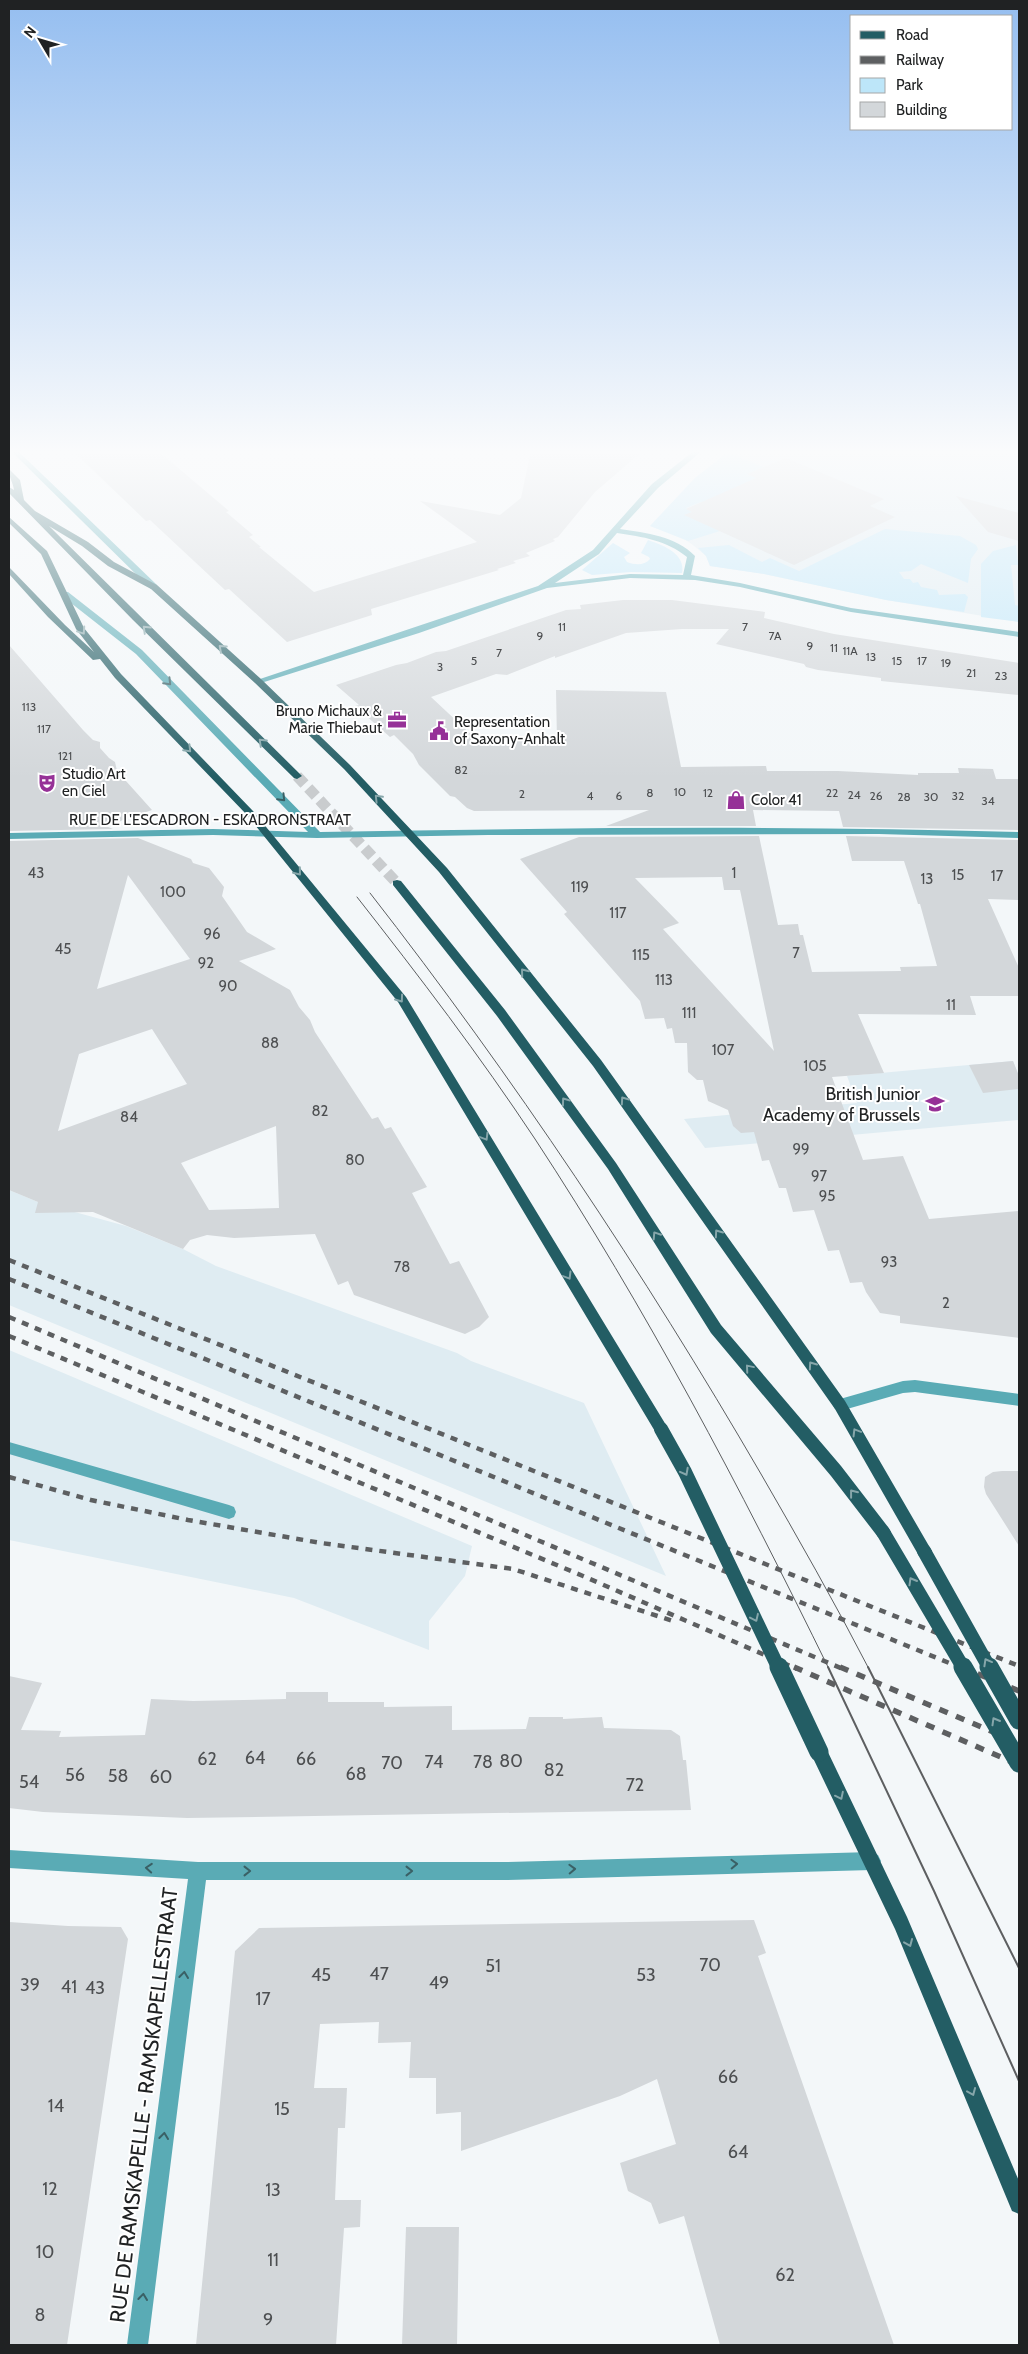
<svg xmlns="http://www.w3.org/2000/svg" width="1028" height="2354" font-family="Cabin,sans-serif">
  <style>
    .built { fill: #dfecf2 }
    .green { fill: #bde6f9 }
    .building { fill: #d3d7da; fill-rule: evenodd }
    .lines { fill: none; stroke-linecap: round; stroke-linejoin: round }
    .major-tunnel { stroke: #c9ccce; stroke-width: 11; stroke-dasharray: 11 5.5; stroke-linecap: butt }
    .minor { fill: #5aabb5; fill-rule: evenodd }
    .major { fill: #235d64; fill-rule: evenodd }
    .tram-far1 { stroke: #5d5f61; stroke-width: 1 }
    .tram { stroke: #5d5f61; stroke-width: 2 }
    .rail-far1 { stroke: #5d5f61; stroke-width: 4.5; stroke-dasharray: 7 7; stroke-linecap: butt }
    .rail { stroke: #5d5f61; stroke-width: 5.5; stroke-dasharray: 9 9; stroke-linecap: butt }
    .major-bridge-far1 { stroke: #235d64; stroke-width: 14 }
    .major-bridge { stroke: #235d64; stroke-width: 19 }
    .oneway { stroke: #86a6aa }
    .oneway2 { stroke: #3a6065 }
    .labels { text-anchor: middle; stroke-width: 4; stroke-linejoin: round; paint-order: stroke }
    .far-number-label { font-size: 12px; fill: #4d4f51 }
    .far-poi-label { font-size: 15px; fill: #202223; stroke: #fff; text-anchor: start }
    .far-street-label { font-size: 15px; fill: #202223; stroke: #fff }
    .number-label { font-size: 15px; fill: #4d4f51 }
    .poi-label { font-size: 18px; fill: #202223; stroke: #fff; text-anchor: end }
    .near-number-label { font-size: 18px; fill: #4d4f51 }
    .near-street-label { font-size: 21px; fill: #202223; stroke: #fff }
  </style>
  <rect width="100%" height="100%" fill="#f3f7f9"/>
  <path class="built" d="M732,450H1019V622L886,600L764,574L710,566L706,556L693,545L681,537L650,526L695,478Z
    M1013,1061L1019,1076V1120L705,1148L684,1119L857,1103L847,1076Z
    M9,1190L38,1202L126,1226L183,1249L216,1266L457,1353L471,1361L584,1403L666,1576L9,1305Z
    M9,1350L472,1546L465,1576L429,1621V1650L294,1598L9,1540Z"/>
  <path class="green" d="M728,452L763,467L748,474L757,478L708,505L701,502L686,508L692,512L685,515L720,531L688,541L650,526L695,478Z
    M885,529L960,536L976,545L978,549L971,559L968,583L921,564L911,571L899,572L904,579H910L913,583L918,582L921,587L937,590L939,595L965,594L968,597L964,612L886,600L764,574L710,566L706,556L698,548L729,545L762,562L770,558L799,571Z
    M648,540C663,545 686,554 682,573L631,572L592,575L582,570L613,543L630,553L624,557L627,562C635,565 644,566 650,559L649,557L641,553Z
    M1016,545L1018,565H1011L1015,605L1019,606V622L981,617V564L993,551Z"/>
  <path class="building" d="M72,450H157L229,511L226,512L253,535L249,537L261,547H259L314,592L477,542L420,501L500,515L521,498L531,450H644L595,492L558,537L553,539L555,541L526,553L530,556L513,561L516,563L497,569L499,570L371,609L372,615L287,642L229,589L225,590L150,520L146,521Z
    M786,458L884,499L870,506L895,517L794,565L684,515L692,512L686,509L756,478L747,474Z
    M956,496L1019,513V541L988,532Z
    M623,600H672L765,612L764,618L834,634L1019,663V695L881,681V678L818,670L806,667L804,664L716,644L729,629H682L626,633L555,658V656L507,675L496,674L431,697L478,741H557L556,690L666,692L681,767L766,766L767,771H838L918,775V773H959L958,768L993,769L996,779H1019V830L843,827L839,811L753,810L756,826H606L649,810L474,811L467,808L455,797L450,796L419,765L413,754L394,735L390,737L355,706L359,705L336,685L396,665L407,663L436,652L446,651L566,610L581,609L580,605Z
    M9,645L83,730L93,740L100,742V748L109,758L115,762L117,771L152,810L106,826L113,829L9,831Z
    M759,836L778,925L798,924L800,935H803L812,972L901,971L900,967L937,966L920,904H918L904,861H852L846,836L1019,840V900L988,899L1019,968V996H970L976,1015L858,1014L884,1073L832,1077L863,1160L903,1156L929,1219L1019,1211V1338L900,1323V1316L880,1313L866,1292L862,1282L850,1283L839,1250L828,1251L814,1210L793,1212L786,1188H779L769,1160L762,1161L754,1132L741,1133L733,1126L728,1110L708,1101L703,1080H697L688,1072L687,1043H675L672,1028L667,1029L664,1018L645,1019L640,1001L564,914L567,912L520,859L579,837ZM722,877L724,890H740L774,1051L663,929L679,923L635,878Z
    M138,838L191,859L193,863L209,868L224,887L222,896L247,932L276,949L239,961L290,990L299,1007L310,1020L315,1032L372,1119L378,1117L385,1129L391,1127L427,1187L412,1193L450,1264L459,1261L489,1317L479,1327L465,1334L354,1295L348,1281L338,1285L315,1234L234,1238L207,1235L190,1240L183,1249L93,1212L35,1213L38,1202L9,1190V841ZM128,875L190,959L97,989ZM152,1029L187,1084L58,1131L79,1054ZM276,1126L279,1208L209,1210L181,1163Z
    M1013,1061L1019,1076V1089L983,1093L969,1065Z
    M1002,1471H1019V1546L986,1494L984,1487L985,1477L993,1472Z
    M9,1676L42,1683L21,1730L61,1731L59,1737L145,1735L151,1699L193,1701L286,1699V1692H328V1702H384V1707L452,1706V1730L526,1729L529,1717H563V1719L602,1717L604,1728L671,1730L680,1736L683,1760H686L691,1810L187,1818L43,1812L9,1808Z
    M754,1920L766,1953L758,1956L894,2345H720L684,2216L659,2224L651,2203L628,2191L620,2163L676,2144L657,2079L620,2096L461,2151V2112L436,2114V2078H409L411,2042L378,2043L379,2022L320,2024L314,2088H347L345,2128H338L335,2200H361L360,2227L344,2228L336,2345H196L235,1951L259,1928Z
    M9,1922L68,1926L121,1927L128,1939L67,2345H9Z
    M406,2227H459L457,2345H402Z"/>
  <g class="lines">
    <path class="major-tunnel" d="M297,776L397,883"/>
    <path class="minor" d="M10,450H17L157,585V589H151Z
      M695,450H703L658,488L620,529C646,533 676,536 695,556L691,575L740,583L851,608L1019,632V637L851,612L740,587L695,580L630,578L547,588L419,633L261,683L254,681L538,586L593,550L652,484ZM617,533C643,537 666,540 687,557L683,575L630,574L555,583L599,554Z
      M62,592H68L142,650L320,832C553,828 786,825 1019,832V838L879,834L488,835L317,838L213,835L9,839V833L213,829L308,832L136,654L62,596Z
      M915,1380L1019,1394V1406L915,1392L903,1393L840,1411L835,1409L833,1405L835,1401L840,1399L903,1381Z
      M9,1442L229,1505L234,1507L236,1512L234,1517L229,1519L9,1454Z
      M9,1850L198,1862H507L872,1852L878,1855L881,1861L878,1867L872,1870L507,1880H206L148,2345H127L188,1879L9,1868Z"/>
    <path class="major" d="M9,469L20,480L24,500L35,511L88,542L114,562L157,585L261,679L350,765L447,868L601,1060L845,1401L929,1546L932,1551L929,1556L924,1558L919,1556L835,1409L593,1066L439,872L344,769L255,683L151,589L108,566L82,546L49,526L302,776L297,779L294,778L133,620L9,493V487L14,490C13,482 8,476 9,469Z
      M9,517L47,551L84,628L121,674L253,811L406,997L666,1425L668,1429L666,1433L661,1435L656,1433L398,1002L247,815L115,678L100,659L93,660L48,617L9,574V567L65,625L94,652L76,629L41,554L9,523Z
      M397,880L401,881L505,1010L616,1163L721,1325L841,1466L888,1527L891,1532L888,1537L883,1539L878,1537L831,1476L711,1333L608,1169L497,1016L393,885V881Z
      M819,1744L825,1746L907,1917L1019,2181V2214L1012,2211L895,1929L813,1758L811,1752L813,1746Z"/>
    <path class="tram-far1" d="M370,893C514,1078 643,1271 761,1474C798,1538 835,1603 869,1669
      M357,897C419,976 480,1056 535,1139C646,1308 740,1487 829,1669"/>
    <path class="tram" d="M828,1667L934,1891L1019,2081
      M868,1667L1019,1968"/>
    <path class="rail-far1" d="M9,1260L1019,1666
      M9,1279L964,1669
      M9,1317L843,1669
      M9,1336L583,1576L797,1669
      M9,1477L91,1500L188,1520L321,1543L513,1569L673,1621"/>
    <path class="rail" d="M794,1667L1019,1765
      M840,1667L1019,1743
      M961,1667L1019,1691"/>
    <path class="major-bridge-far1" d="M661,1429L685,1472L779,1669
      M883,1532L964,1669
      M924,1551L990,1669"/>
    <path class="major-bridge" d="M779,1667L819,1752
      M963,1667L1019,1763
      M989,1667L1019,1720"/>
  </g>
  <defs><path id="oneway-chevron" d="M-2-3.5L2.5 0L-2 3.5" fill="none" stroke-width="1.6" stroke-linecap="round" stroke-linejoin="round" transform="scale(1.25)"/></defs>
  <g class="oneway">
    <use href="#oneway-chevron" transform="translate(146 629) rotate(-136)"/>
    <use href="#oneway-chevron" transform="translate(82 631) rotate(56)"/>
    <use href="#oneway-chevron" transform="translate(222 648) rotate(-138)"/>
    <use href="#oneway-chevron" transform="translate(262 742) rotate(-136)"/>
    <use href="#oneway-chevron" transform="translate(188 749) rotate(46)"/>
    <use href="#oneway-chevron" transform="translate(378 798) rotate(-134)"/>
    <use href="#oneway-chevron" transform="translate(298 872) rotate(51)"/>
    <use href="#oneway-chevron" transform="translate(524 972) rotate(-129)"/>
    <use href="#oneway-chevron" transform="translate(400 999) rotate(54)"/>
    <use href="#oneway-chevron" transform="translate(624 1100) rotate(-125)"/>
    <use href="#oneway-chevron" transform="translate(565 1101) rotate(-126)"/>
    <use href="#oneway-chevron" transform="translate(485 1137) rotate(59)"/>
    <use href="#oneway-chevron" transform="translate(718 1233) rotate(-125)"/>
    <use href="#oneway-chevron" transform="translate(656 1235) rotate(-123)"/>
    <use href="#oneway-chevron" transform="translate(568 1276) rotate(59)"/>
    <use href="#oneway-chevron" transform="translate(812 1365) rotate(-125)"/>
    <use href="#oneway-chevron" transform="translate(749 1368) rotate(-130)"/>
    <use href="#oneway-chevron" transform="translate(856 1432) rotate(-121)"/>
    <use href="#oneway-chevron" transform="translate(685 1472) rotate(62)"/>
    <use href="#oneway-chevron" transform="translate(853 1493) rotate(-128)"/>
    <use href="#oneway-chevron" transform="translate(912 1581) rotate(-120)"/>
    <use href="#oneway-chevron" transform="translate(755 1618) rotate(65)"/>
    <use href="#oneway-chevron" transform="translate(987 1662) rotate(-119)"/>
    <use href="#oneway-chevron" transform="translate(995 1721) rotate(-120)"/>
    <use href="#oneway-chevron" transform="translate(840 1796) rotate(64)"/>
    <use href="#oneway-chevron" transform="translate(909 1943) rotate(67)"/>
    <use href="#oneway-chevron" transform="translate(972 2092) rotate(67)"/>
  </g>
  <g class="oneway2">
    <use href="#oneway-chevron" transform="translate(168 682) rotate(46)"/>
    <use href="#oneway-chevron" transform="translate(282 798) rotate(46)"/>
    <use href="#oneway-chevron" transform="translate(734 1864) rotate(-2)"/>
    <use href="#oneway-chevron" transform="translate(149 1868) rotate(-176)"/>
    <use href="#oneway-chevron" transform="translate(572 1869) rotate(-2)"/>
    <use href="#oneway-chevron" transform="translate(247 1871)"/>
    <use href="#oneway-chevron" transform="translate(409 1871)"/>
    <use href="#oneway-chevron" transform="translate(184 1975) rotate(-83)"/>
    <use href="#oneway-chevron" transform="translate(164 2136) rotate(-83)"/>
    <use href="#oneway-chevron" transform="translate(143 2297) rotate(-83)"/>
  </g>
  <linearGradient id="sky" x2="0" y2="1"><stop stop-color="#95bef0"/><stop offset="0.58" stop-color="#fafbfc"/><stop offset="1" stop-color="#fafbfc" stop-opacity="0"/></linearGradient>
  <rect width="1028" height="779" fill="url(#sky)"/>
  <defs>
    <g id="office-bare" transform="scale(1.5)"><path d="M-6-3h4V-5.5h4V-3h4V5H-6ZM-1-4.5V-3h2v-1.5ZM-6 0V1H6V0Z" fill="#963197" stroke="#fff" stroke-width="2.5" paint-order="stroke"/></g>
    <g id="civic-bare" transform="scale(1.5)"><path d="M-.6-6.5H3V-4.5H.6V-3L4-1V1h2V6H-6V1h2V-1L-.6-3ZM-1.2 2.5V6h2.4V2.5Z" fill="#963197" stroke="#fff" stroke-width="2.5" paint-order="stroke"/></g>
    <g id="theatre-bare" transform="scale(1.5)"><path d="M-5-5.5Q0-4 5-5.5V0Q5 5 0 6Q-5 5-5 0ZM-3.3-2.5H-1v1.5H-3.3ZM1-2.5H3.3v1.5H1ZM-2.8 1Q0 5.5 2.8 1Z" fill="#963197" stroke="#fff" stroke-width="2.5" paint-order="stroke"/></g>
    <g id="shop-bare" transform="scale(1.5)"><path d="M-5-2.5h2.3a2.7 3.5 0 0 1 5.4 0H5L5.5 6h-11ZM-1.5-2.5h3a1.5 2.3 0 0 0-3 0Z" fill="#963197" stroke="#fff" stroke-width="2.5" paint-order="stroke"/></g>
    <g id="school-bare" transform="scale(1.5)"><path d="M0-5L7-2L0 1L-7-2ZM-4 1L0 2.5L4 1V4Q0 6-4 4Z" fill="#963197" stroke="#fff" stroke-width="2.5" paint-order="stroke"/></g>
  </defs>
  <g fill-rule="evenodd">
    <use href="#office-bare" x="397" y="720"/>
    <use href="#civic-bare" x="439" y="731"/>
    <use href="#theatre-bare" x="47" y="783"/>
    <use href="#shop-bare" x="736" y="800"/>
    <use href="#school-bare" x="935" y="1104"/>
  </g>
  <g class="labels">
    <g class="far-number-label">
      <text x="562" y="631">11</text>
      <text x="745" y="631">7</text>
      <text x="540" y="640">9</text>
      <text x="775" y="640">7A</text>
      <text x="810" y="650">9</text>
      <text x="834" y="652">11</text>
      <text x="850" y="655">11A</text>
      <text x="499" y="657">7</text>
      <text x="871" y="661">13</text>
      <text x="474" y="665">5</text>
      <text x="897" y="665">15</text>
      <text x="922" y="665">17</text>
      <text x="946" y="667">19</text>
      <text x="440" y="671">3</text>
      <text x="971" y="677">21</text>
      <text x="1001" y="680">23</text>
      <text x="29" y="711">113</text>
      <text x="44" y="733">117</text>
      <text x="65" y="760">121</text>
      <text x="461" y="774">82</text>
      <text x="680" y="796">10</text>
      <text x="650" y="797">8</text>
      <text x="708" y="797">12</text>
      <text x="832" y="797">22</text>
      <text x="522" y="798">2</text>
      <text x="854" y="799">24</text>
      <text x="590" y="800">4</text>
      <text x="619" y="800">6</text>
      <text x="876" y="800">26</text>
      <text x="958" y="800">32</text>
      <text x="904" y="801">28</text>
      <text x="931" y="801">30</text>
      <text x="988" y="805">34</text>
    </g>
    <g class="far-poi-label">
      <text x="382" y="716" text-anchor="end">Bruno Michaux &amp;<tspan x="382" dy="17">Marie Thiebaut</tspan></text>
      <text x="454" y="727">Representation<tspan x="454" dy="17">of Saxony-Anhalt</tspan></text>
      <text x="62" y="779">Studio Art<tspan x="62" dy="17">en Ciel</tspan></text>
      <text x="751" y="805">Color 41</text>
    </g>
    <g class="far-street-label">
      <text x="210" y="825">RUE DE L'ESCADRON - ESKADRONSTRAAT</text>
    </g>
    <g class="number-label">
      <text x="36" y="878">43</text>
      <text x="734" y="878">1</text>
      <text x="958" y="880">15</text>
      <text x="997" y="881">17</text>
      <text x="927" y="884">13</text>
      <text x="580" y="892">119</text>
      <text x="173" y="897">100</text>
      <text x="618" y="918">117</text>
      <text x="212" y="939">96</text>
      <text x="63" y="954">45</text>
      <text x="796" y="958">7</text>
      <text x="641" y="960">115</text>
      <text x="206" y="968">92</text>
      <text x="664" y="985">113</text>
      <text x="228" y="991">90</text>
      <text x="951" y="1010">11</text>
      <text x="689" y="1018">111</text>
      <text x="270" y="1048">88</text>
      <text x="723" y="1055">107</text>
      <text x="815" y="1071">105</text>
      <text x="320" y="1116">82</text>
      <text x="129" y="1122">84</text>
      <text x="801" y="1154">99</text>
      <text x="355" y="1165">80</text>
      <text x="819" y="1181">97</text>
      <text x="827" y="1201">95</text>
      <text x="889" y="1267">93</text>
      <text x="402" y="1272">78</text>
      <text x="946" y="1308">2</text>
    </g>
    <g class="poi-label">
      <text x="920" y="1100">British Junior<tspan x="920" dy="21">Academy of Brussels</tspan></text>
    </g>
    <g class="near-number-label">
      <text x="255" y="1764">64</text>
      <text x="207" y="1765">62</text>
      <text x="306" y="1765">66</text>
      <text x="511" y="1767">80</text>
      <text x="434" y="1768">74</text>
      <text x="483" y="1768">78</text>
      <text x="392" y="1769">70</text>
      <text x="554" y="1776">82</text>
      <text x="356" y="1780">68</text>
      <text x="75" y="1781">56</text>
      <text x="118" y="1782">58</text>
      <text x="161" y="1783">60</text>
      <text x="29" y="1788">54</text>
      <text x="635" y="1791">72</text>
      <text x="710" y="1971">70</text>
      <text x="493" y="1972">51</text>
      <text x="379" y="1980">47</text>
      <text x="321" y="1981">45</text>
      <text x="646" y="1981">53</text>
      <text x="439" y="1989">49</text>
      <text x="30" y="1991">39</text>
      <text x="69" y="1993">41</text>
      <text x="95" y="1994">43</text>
      <text x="263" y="2005">17</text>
      <text x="728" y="2083">66</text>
      <text x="56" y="2112">14</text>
      <text x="282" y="2115">15</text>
      <text x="738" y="2158">64</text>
      <text x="50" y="2195">12</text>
      <text x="273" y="2196">13</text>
      <text x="45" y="2258">10</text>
      <text x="273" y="2266">11</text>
      <text x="785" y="2281">62</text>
      <text x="40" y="2321">8</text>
      <text x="268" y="2326">9</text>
    </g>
    <g class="near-street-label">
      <text transform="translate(144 2105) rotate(-83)" y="7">RUE DE RAMSKAPELLE - RAMSKAPELLESTRAAT</text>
    </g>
  </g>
  <rect width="1028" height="2354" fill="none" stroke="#202223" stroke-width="20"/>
  <rect x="850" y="15" width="162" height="115" fill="#ffffff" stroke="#a6a7a7"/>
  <rect x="860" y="31" width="25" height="8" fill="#235d64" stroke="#a6a7a7"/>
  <text x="896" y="40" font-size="15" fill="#202223">Road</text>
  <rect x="860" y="56" width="25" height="8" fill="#5d5f61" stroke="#a6a7a7"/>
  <text x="896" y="65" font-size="15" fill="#202223">Railway</text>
  <rect x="860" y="78" width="25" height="15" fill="#bde6f9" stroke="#a6a7a7"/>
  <text x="896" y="90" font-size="15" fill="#202223">Park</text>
  <rect x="860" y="102" width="25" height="15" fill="#d3d7da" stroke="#a6a7a7"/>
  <text x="896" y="115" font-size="15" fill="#202223">Building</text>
  <g transform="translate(40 40) rotate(308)" stroke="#ffffff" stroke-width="4" paint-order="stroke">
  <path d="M0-4L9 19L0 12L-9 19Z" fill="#202223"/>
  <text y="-8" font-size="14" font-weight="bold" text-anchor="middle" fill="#202223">N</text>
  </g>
</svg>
